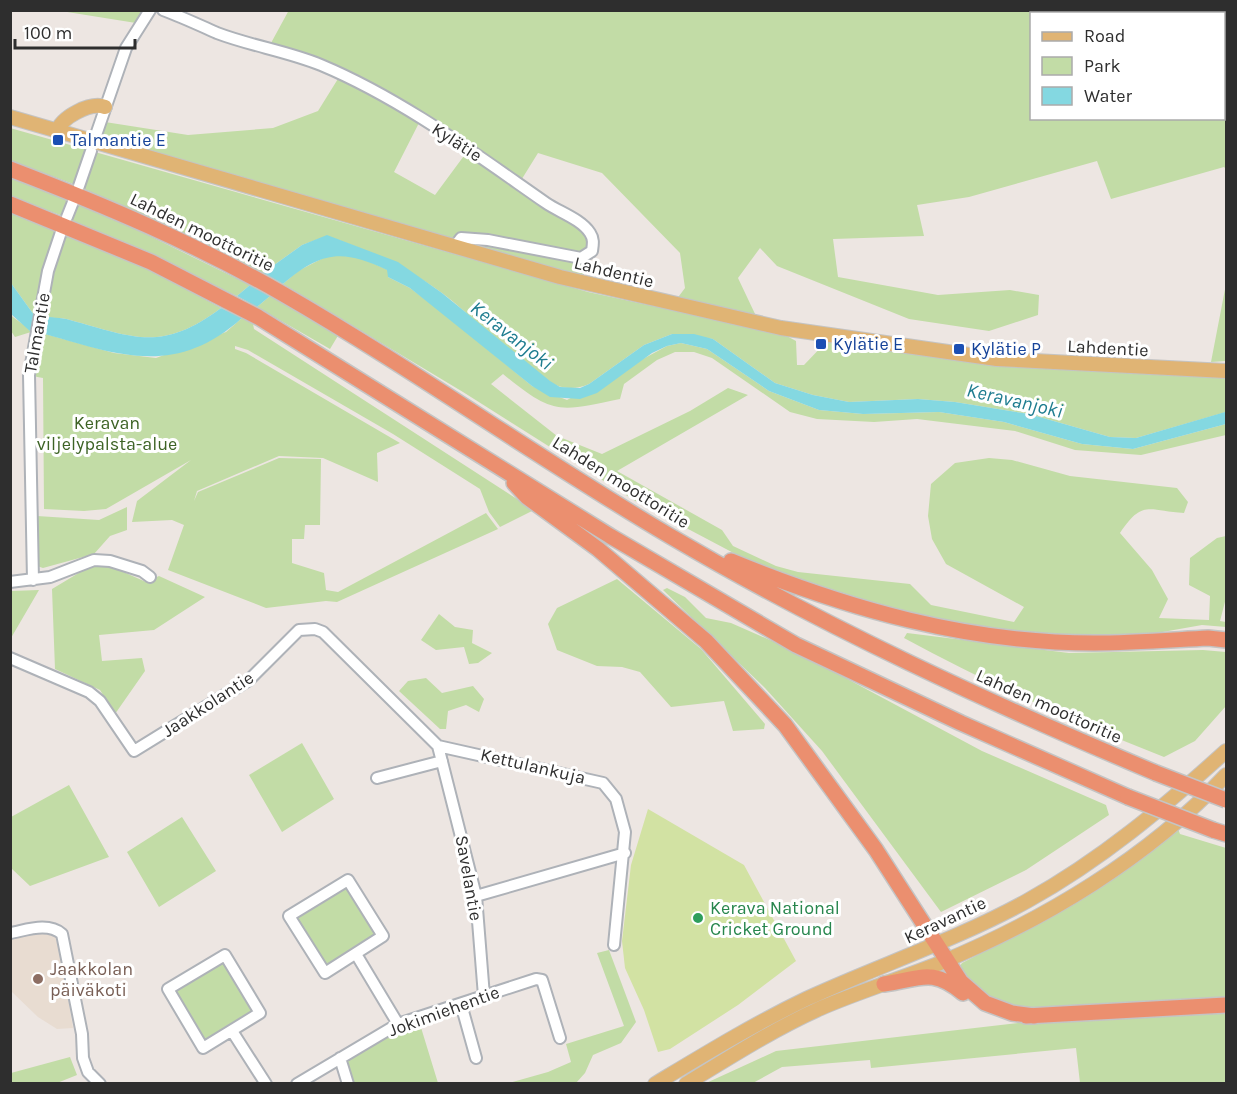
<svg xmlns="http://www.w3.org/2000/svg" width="1237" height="1094" font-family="Karla,sans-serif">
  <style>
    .education { fill: #e8dcd1 }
    .green { fill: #c2dca6; fill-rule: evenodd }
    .pitch { fill: #d2e2a3 }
    .water { fill: #84d8e1 }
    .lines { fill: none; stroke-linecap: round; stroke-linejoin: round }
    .minor-casing { stroke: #aeb2b8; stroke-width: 14 }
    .major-casing { stroke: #c4c4c4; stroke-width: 16 }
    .highway-casing { stroke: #c4c4c4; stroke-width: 18 }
    .minor { stroke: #fff; stroke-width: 10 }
    .major { stroke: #e0b474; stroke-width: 14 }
    .highway { stroke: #eb8f6f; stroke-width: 15 }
    .highway-bridge-casing { stroke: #c4c4c4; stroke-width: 18; stroke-linecap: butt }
    .highway-bridge { stroke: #eb8f6f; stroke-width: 15 }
    .transit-dot { fill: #1a4fb4; stroke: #fff; stroke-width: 2 }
    .leisure-dot { fill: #2e9e5b; stroke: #fff; stroke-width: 2 }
    .education-dot { fill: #8d6e63; stroke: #fff; stroke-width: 2 }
    .labels { text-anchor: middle; stroke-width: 6; stroke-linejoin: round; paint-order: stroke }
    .transit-label { font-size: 18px; fill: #164399; stroke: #fff; text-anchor: start }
    .street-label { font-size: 18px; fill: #2e2e2e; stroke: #fff }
    .park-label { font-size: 18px; fill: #3d6325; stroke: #fff }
    .leisure-label { font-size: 18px; fill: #27864d; stroke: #fff; text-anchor: start }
    .education-label { font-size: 18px; fill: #785e54; stroke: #fff; text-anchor: start }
    .water-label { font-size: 20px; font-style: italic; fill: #1f7d90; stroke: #fff }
  </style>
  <rect width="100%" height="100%" fill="#ede6e2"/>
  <path class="education" d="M50,932L55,935L63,967L73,1028L57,1029L38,1017L11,991L10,938Z"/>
  <path class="green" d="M289,10L1226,11V169L1224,167L1111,199L1097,161L969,197L917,205L924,236L833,239L838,277L938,295L1010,290L1039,295L1038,315L989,331L909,319L777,266L760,248L738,278L756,316L676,300L685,288L680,253L602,173L538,153L520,182L322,63L271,43ZM1032,14H1224V118H1032Z
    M61,11H144L136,23Z
    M341,74L421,119L394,172L435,195L469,149L590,233L592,251L583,277L102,142L105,122L188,135L273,128L318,111Z
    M10,128L88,150L76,185L11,161Z
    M95,152L588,292L783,334L796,341L797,365H804L826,342C959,360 1092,375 1226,376V412L1136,438L1110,437L1029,414L955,402L918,399L849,402L813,395L775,383L713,339L672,334L644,345L589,384C580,388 571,389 562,387C535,382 469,312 442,293C407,267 368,250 327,236L302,245L263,273L205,244L82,188Z
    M11,175L69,199L63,216L11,197Z
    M77,204L117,220L250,285L237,296L70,221Z
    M11,212L57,231L44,270L34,315L11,283Z
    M64,235L147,268L221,308C162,352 135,338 70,320C61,317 51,319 42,316Z
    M329,255L359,257L388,270V277L410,288L446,315L532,386L567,400L667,346L681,343L707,349L769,391L819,410L863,414L939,412L1004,422L1082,444L1133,449L1226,424V435L1141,455L1075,450L1015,431L917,419L874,422L817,419L790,412L712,358L694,352H675L657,360L624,384L620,399C558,412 553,415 503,374L491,384L557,436L602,454L690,411L728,388L748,395L617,471L722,530L733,546L776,566L798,572L910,584L931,605L1014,622L1024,607L946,564L932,539L928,516L931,484L955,463L989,458L1012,460L1070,476L1177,488L1188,502L1184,513C1148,511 1143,499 1120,533L1152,570L1168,599L1159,618L1209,620L1210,596L1189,585L1190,558L1217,538L1226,536V598L1220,621L1226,622V627L1202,625L1140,636H1072L1002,631L858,604L762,568L637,502L463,392L283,284L298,271Z
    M1226,284V361L1211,362Z
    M270,296L339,334L330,349L257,307Z
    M10,314C17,322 25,323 31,332L15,337L11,331Z
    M242,318L253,324L254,329L534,510L500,527L489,512L480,489L393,434L248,350L235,346V349L246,353L400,443L377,453L378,482L323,458L279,456L197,491L194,501L198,492L279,458L321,459L320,525H305L304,539H292V563L324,573L326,590L338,592L486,513L498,529L337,602L326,601L266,608L168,570L184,525L172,520L132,522L137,501L191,460L106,509L84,511L44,509L43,378L32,376L38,332L114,353L156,358L226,332Z
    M127,507V530L110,536L94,554L43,568L37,566V516L99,520Z
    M92,565L110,566L146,582L159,576L205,597L154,630L99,635L102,661L142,658L145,671L115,714L100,690L55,669L52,589Z
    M617,579L701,649L765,724L764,729L733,731L724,701L671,707L640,672L622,667L597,666L557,650L548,624L557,608Z
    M667,588L685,597L706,618L731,623L795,651L982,751L1106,805L1109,815L1026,870L941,912L822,751L765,688L663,590Z
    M39,590L11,638V591Z
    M439,614L455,627L473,630L472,643L492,653L478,663L469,664L464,647L436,650L421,640Z
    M907,633L1069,653L1203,650L1226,652V706L1195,741L1164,757C1075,722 988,684 904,638Z
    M426,678L442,693L473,686L484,699L479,712L466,705L448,711L446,729H440L399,691L408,681Z
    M302,743L334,799L282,832L249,775Z
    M69,785L109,857L30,886L11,868V817Z
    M182,817L216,871L159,907L127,852Z
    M1178,829L1180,834L1226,848V1001L1028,1011L983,995L967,981L960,966L962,963L1048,919L1101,886Z
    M347,886L376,935L325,967L295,918Z
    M609,950L636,1022L621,1043L593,1055L585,1073L576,1083H509L548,1072L571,1062L566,1044L624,1026L597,953Z
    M225,961L256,1012L203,1043L173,991Z
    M1226,1010V1083H1080L1076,1048L871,1068L870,1060L782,1067L753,1083L704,1084L776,1051L1035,1021Z
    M419,1021L438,1083H352L345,1061L391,1031Z
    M70,1057L77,1075L57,1083H11V1073Z"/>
  <path class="pitch" d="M648,809L744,865L796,961L738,1005L670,1049L658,1052L644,1010L625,968L622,941L631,865Z"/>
  <path class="water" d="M327,235L398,262L442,293L550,381L560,387L580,388L589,384L644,345L672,334H694L713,339L775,383L813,395L849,402L918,399L955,402L1029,414L1110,437L1136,438L1225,412L1226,424L1133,449L1082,444L1004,422L939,412L863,414L819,410L769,391L707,349L681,343L667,346L652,353L597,393L580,399L550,397L532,386L410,288L388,277L387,270C342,249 322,251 283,284L263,273L302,245Z
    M11,283L34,315L31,332L11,314Z
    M250,285L270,296L257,307L237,296Z
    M221,308L242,318C174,379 116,354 38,332L42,316C51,318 61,317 70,320C135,338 162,352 221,308Z"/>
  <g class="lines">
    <g class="minor-casing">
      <path id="minor" d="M163,10C182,17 199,25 217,33C251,46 287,51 321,65C402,99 474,153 546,203C559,212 581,219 590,233C594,239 593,244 592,251L581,258L488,240L461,238L455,246
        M96,135L126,48L150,10
        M79,186L91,151
        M67,217L73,202
        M33,580L29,375L48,271L61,232
        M10,582L50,577L94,560L110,561L142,571L150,577
        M10,658L89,692L100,701L134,751L249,680L299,630L315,629L323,632L438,746L476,896L484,996
        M438,746L603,783L616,799L625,832L614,945
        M377,778L442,761
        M348,880L383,936L325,973L289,916Z
        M476,896L625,853
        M10,933C27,930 48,922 62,934L82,1034L83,1058L88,1072L100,1084
        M356,954L398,1024
        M225,955L260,1013L203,1048L168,989Z
        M461,1004L476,1058
        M232,1031L266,1084
        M340,1058L348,1084
        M297,1084L398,1024L536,979L542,980L560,1038"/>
    </g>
    <g class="major-casing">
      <path id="major" d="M10,117L560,277L781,328L997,359L1226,371
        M57,132C61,117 90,102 105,107
        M655,1084C705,1054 754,1024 806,999C880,965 956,940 1027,901C1101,860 1164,807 1226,751
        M686,1084C730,1057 774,1029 821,1008C860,991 901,979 940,963C1044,920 1148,858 1226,775"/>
    </g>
    <g class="highway-casing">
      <path id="highway" d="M10,169C104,205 196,244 283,294C415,370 539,459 670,536C826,628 990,703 1156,773
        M10,204L151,262L258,317L610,536L796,645L961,723L1128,797
        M514,483L527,497L598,549L706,641L785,725L876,850L961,982L985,1003L1012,1013L1034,1016
        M731,561C848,609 967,643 1094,643C1132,643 1170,640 1208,638L1226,640
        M1213,830L1226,834
        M884,984C920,979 932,967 963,993
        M1026,1016L1226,1005"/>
    </g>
    <use href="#minor" class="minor"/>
    <use href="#major" class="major"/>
    <use href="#highway" class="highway"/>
    <g class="highway-bridge-casing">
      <path id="highway-bridge" d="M1156,773L1226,800
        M1128,797L1213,830"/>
    </g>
    <use href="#highway-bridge" class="highway-bridge"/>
  </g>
  <g class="transit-dot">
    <rect x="52" y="134" width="12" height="12" rx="3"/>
    <rect x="815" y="338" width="12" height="12" rx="3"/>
    <rect x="953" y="343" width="12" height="12" rx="3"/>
  </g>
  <circle class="leisure-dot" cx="698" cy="918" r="6"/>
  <circle class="education-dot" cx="38" cy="979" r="6"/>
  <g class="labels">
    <g class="transit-label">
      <text x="70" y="146">Talmantie E</text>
      <text x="833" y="350">Kylätie E</text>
      <text x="971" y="355">Kylätie P</text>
    </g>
    <g class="street-label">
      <text transform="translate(457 142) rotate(33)" y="6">Kylätie</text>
      <text transform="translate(202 232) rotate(26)" y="6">Lahden moottoritie</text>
      <text transform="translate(614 272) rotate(14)" y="6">Lahdentie</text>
      <text transform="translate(37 333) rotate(-80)" y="6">Talmantie</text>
      <text transform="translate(1108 348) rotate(3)" y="6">Lahdentie</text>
      <text transform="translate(621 482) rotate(32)" y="6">Lahden moottoritie</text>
      <text transform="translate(208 704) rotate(-33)" y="6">Jaakkolantie</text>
      <text transform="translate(1049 706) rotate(24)" y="6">Lahden moottoritie</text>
      <text transform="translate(533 766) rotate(13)" y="6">Kettulankuja</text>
      <text transform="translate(469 878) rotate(80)" y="6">Savelantie</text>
      <text transform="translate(945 920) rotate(-25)" y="6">Keravantie</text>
      <text transform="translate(444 1011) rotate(-20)" y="6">Jokimiehentie</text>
    </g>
    <g class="park-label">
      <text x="107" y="429">Keravan<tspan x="107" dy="21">viljelypalsta-alue</tspan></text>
    </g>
    <g class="leisure-label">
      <text x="710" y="914">Kerava National<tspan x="710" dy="21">Cricket Ground</tspan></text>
    </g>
    <g class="education-label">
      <text x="50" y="975">Jaakkolan<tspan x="50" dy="21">päiväkoti</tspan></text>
    </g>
    <g class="water-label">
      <text transform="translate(512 335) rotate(38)" y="7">Keravanjoki</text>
      <text transform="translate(1015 400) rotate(13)" y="7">Keravanjoki</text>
    </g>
  </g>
  <rect width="1237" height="1094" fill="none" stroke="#2e2e2e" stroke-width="24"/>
  <rect x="1030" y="12" width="195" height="108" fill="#ffffff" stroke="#ababab" stroke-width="1.5"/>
  <rect x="1042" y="32" width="30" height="9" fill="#e0b474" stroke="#ababab" stroke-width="1.5"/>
  <text x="1084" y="42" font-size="18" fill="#2e2e2e">Road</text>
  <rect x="1042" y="57" width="30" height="18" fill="#c2dca6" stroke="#ababab" stroke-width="1.5"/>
  <text x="1084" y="72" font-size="18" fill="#2e2e2e">Park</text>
  <rect x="1042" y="87" width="30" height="18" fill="#84d8e1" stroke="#ababab" stroke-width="1.5"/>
  <text x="1084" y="102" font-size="18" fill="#2e2e2e">Water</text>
  <path d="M15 39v9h120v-9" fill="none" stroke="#2e2e2e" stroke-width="3"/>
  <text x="24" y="39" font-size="18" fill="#2e2e2e" stroke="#ffffff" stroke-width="4.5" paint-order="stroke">100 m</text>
</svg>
